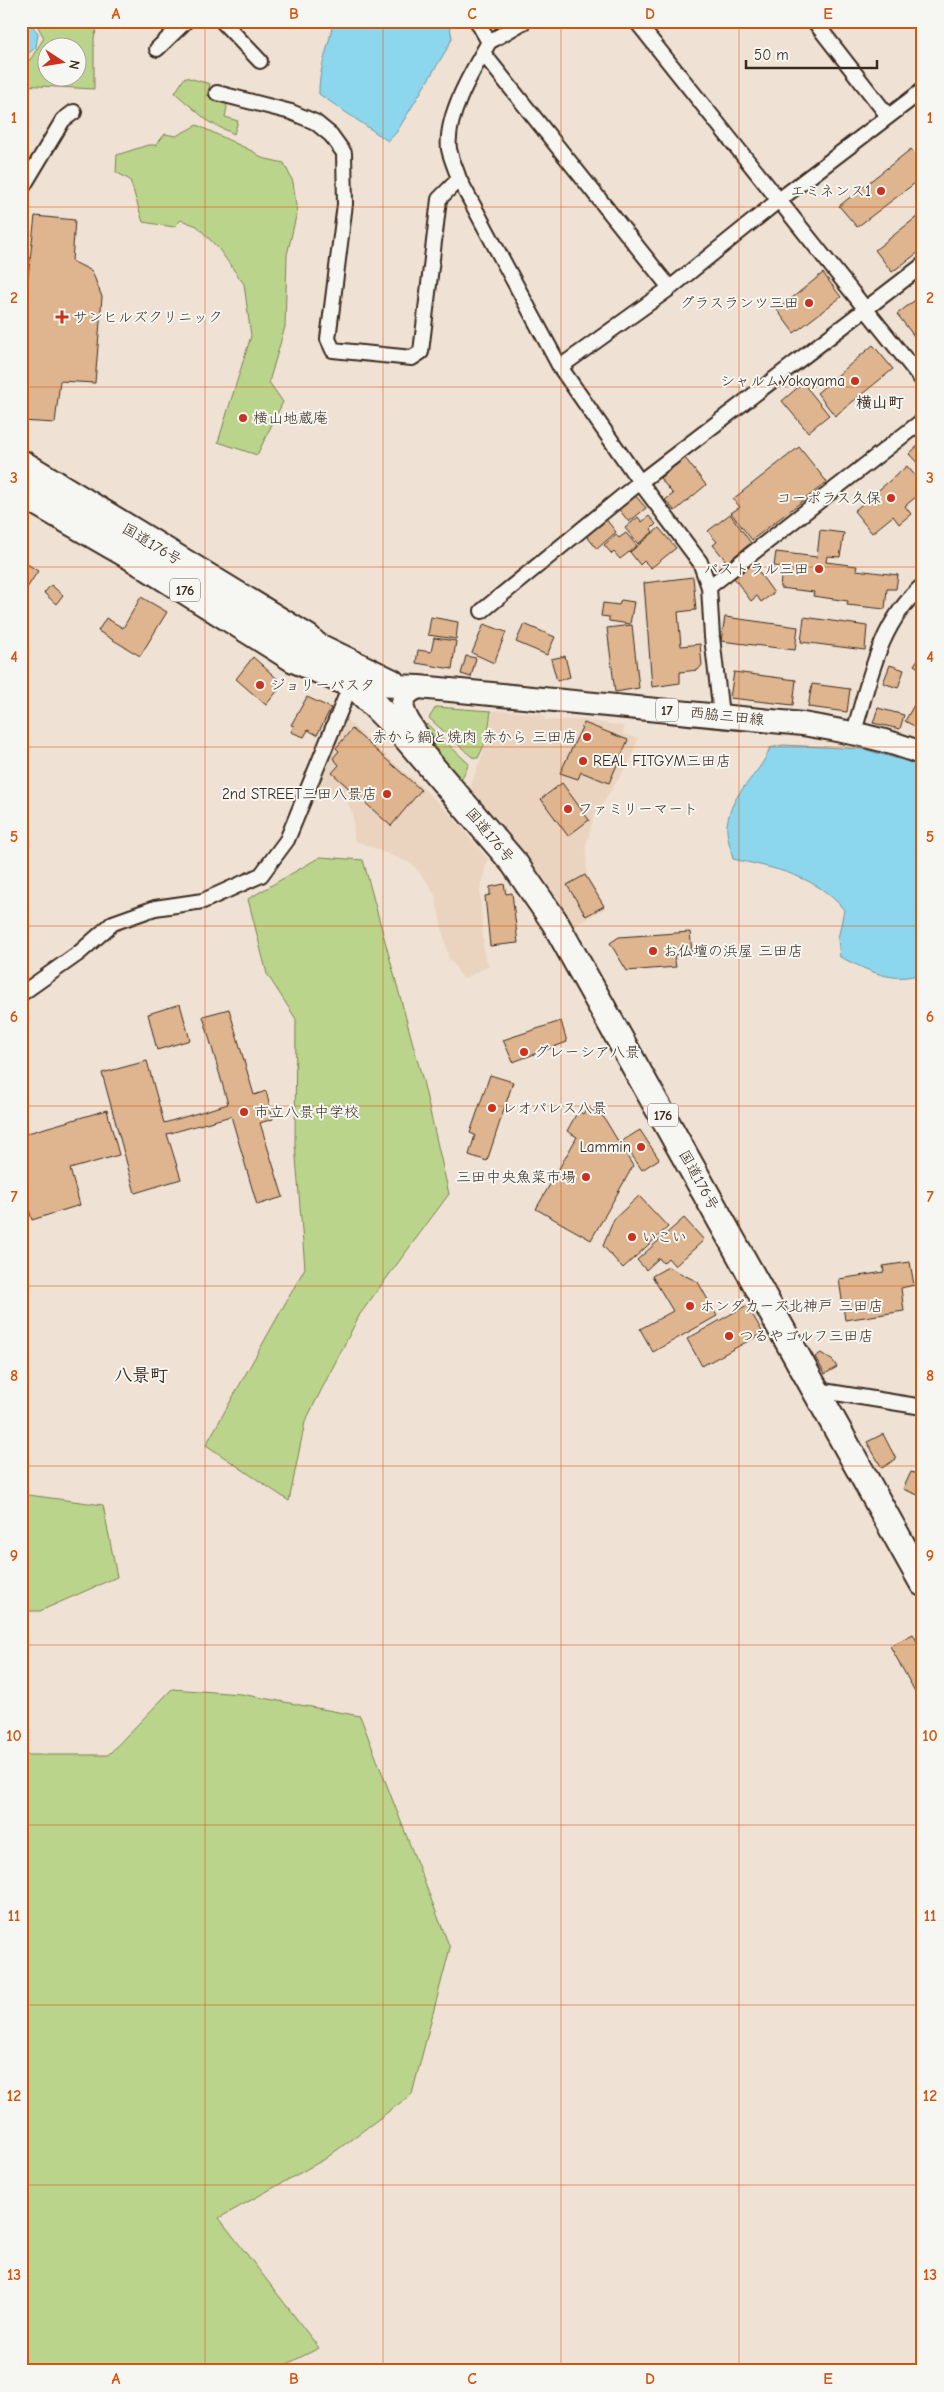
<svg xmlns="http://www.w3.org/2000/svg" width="944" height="2392" font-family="'Comic Neue','Klee One',sans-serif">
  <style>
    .built { fill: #ead4bf }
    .green { fill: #bbd48b; stroke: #7b7f54; fill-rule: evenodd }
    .water { fill: #8dd7ee; stroke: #6c929b }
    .building { fill: #deb58f; stroke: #3b2a1e }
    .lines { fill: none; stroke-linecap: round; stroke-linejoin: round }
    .street-casing { stroke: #3b2a1e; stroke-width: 18 }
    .primary-casing { stroke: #3b2a1e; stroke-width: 26 }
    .highway-casing { stroke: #3b2a1e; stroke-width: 30 }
    .street { stroke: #f6f6f2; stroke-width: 14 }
    .primary { stroke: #f6f6f2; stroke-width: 22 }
    .highway { stroke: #f6f6f2; stroke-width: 26 }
    .grid { fill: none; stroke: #d7540e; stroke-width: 1; stroke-opacity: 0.55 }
    .poi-dot { fill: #c8321e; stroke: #f6f6f2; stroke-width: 2 }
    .labels { text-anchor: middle; stroke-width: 4; stroke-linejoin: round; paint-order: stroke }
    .shield { fill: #f6f6f2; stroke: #73675e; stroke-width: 1 }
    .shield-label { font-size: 14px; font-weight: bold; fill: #3b2a1e }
    .poi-label { font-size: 15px; fill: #3b2a1e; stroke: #f6f6f2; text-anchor: start }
    .street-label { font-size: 15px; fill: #3b2a1e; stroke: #f6f6f2 }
    .neighbourhood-label { font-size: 16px; font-weight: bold; fill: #3b2a1e; stroke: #f6f6f2 }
    .quarter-label { font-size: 18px; font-weight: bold; fill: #3b2a1e; stroke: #f6f6f2 }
    .neatline { fill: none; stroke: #d7540e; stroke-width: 2 }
    .grid-label { font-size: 16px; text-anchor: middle; font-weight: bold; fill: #d7540e }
  </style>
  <rect width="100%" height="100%" fill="#efe2d4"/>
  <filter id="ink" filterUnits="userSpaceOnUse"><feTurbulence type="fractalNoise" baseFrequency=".02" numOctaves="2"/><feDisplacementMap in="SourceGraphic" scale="10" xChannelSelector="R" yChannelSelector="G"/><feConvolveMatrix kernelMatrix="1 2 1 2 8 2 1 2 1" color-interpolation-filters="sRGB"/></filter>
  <g filter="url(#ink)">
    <path class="built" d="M496,710L542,714L546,720H582L624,726L623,734L638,738L631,759L597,813L595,812L586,846L587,875L606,908L574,926L557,897L512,837L470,788L488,738L492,713Z
      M344,718L425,790L452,816L488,859L480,891L484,953L489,966L463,979L448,956L435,896L428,883L412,864L354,840L353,814L346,800L321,785Z"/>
    <path class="green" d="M35,21H99L94,38V89L21,85V61L30,60L44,38ZM48,48H78V78H48Z
      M185,77L210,84L207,95L225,101L227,107L225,117L238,121L234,134L209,122L175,93Z
      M197,125L254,152L262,158L284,163L293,182L297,212L287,255L285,327L269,382L283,402L257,455L218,442L251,336L244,284L218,248L197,226L181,220L174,227L143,222L130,180L116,172L117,155L148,145H156L165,134L176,136Z
      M436,707L491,711L487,739L478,758L472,757L429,718Z
      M427,724L469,764L460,782L422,729Z
      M320,857L363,860L423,1081L449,1194L360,1314L305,1422L289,1501L206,1445L305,1268L295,1145L296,1019L267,974L248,899Z
      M21,1494L103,1505L117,1577L40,1611H21Z
      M172,1689L241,1694L360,1716L450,1948L412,2094L325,2159L219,2218L319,2348L273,2371H21V1755H108Z"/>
    <path class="water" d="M21,21H28L38,33L36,47L21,60Z
      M333,21H449L452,38L448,47L396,133L388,141L319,94C318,70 330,45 333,21Z
      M783,745L863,749L923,766V973C892,985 868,970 840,957L838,939L844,910C817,875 773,868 733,859C731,849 726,835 727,825C732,789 758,779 770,748Z"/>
    <path class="building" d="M911,149L923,165V177L857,227L839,206Z
      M923,212V249L892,272L875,250Z
      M35,216L75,220L72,261L92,271L102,297L95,383L60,381L55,423L21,421V337Z
      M823,273L841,297L794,333L777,310Z
      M923,294V336L917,340L897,314Z
      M873,345L893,369L835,416L817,393Z
      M803,383L829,415L808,432L782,401Z
      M923,441V469L909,454Z
      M799,447L827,482L752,540L731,513L740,507L733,499Z
      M685,458L706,485L675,511L665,500L673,494L660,478Z
      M907,466L923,485V491L905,506L911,514L899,524L893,516L872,533L854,511Z
      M634,494L646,508L629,522L617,507Z
      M730,514L751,543L727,562L713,545L717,542L708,531Z
      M649,516L656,524L651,529L653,532L638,544L625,528L638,517L642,522Z
      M605,518L616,532L597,549L585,534Z
      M659,528L676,548L651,568L644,561L640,565L630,552Z
      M820,530L844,533L840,557L827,556L826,562L857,566L856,570L898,575L896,589H887L885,609L847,605L848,601L813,596L814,592L780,588L782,567L774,566L776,552L817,557Z
      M626,533L637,546L620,559L614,552L612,554L604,545L616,534L619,538Z
      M21,560L38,571L23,594L21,593Z
      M753,564L774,593L761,602L757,596L751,601L734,578Z
      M693,577L696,610L678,612L681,646L700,644L702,665L698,670L680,672V683L652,687L644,583Z
      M51,585L63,595L56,604L44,593Z
      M141,597L167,612L140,656L98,631L106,618L123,628Z
      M621,600L634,602L630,624L609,621V617L601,616L603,603L619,605Z
      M431,617L458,622L456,639L428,635Z
      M725,617L798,627L795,650L721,641Z
      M804,617L867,626L865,650L801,642Z
      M484,624L506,632L494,663L472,653Z
      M524,624L555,637L547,655L516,642Z
      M632,625L639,688L615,692L607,628Z
      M434,638L456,641L452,669L416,663L418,650L431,652Z
      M923,652V671L914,665Z
      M466,656L476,658L471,677L461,674Z
      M565,656L570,677L557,681L551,659Z
      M253,657L283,684L266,705L236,679Z
      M890,665L904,670L898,688L883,683Z
      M734,672L796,680L793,705L730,698Z
      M812,684L850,689L847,712L808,707Z
      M923,689V731L905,721Z
      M307,697L331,708L317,735L308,730L304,737L291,732L294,726L291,725Z
      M878,708L904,715L900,729L873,723Z
      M584,723L628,740L609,783L581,772L578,779L560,773Z
      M352,729L421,790L391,826L332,773L339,765L333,758L339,751L336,748Z
      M562,783L589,820L568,836L541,799Z
      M585,875L604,906L586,916L567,885Z
      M504,884L506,894L512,893L518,943L490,946L485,896L490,895V887Z
      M690,932L692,952L674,955L676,967L627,971L610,943L619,937Z
      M180,1004L190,1040L157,1050L148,1014Z
      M229,1009L254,1095L266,1091L273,1119L260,1123L283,1197L257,1205L231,1116L167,1134L181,1179L135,1193L102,1073L147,1061L164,1123L228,1104L203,1016Z
      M561,1021L567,1042L513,1062L503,1040Z
      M490,1075L513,1082L487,1161L469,1155L475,1135L470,1133Z
      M587,1107L603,1116L633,1166L591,1240L536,1209L577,1137L567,1131L578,1111L583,1114Z
      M107,1110L119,1155L70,1169L80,1205L32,1220L21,1182V1135Z
      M640,1130L659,1159L642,1170L622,1141Z
      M639,1196L668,1227L623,1268L603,1246L614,1219Z
      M684,1218L704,1240L675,1266L668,1258L663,1263L659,1258L646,1270L637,1260Z
      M910,1262L914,1285L901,1288L904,1311L845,1320L839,1279L884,1272L883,1266Z
      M668,1267L698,1282L717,1316L653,1352L640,1329L673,1311L652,1276Z
      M747,1305L763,1333L702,1366L687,1339Z
      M821,1353L833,1361L837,1367L825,1374L815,1357Z
      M883,1434L896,1459L882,1468L867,1442Z
      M911,1472L923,1476V1497L903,1489Z
      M913,1634L923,1652V1706L890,1646Z"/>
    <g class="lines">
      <g class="street-casing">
        <path id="street" d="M222,21L260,61
          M477,21L489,42C473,70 445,116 449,149C451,159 456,169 459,179L560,367L640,482L700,562L709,587L712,637L721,715
          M636,21L923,381
          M814,21L888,116
          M489,42L525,21
          M157,49L186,21
          M483,53L670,288
          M217,93L291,112L315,122L331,135L344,153L345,204L328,339L333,350L412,358L421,352L439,199L459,179
          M21,190L63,120L74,112
          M560,367L670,288L779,200L923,90
          M709,587L923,420
          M482,611L640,482L923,265
          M854,732C870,678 879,624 923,585
          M21,994L79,953L113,923L155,908L203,901L261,875L287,840L351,684
          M817,1390L923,1407"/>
      </g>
      <g class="primary-casing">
        <path id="primary" d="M321,646L393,681
          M351,684L419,687L803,724C844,731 884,738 923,754
          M419,687C387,699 410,724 421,741"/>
      </g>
      <g class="highway-casing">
        <path id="highway" d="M21,463L308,638L406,737L514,863L554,921L923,1583
          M21,493L132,557L294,659L341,680"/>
      </g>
      <use href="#street" class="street"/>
      <use href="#primary" class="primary"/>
      <use href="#highway" class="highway"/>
    </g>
  </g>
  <path class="grid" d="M205,21V2371M383,21V2371M561,21V2371M739,21V2371M21,207H923M21,387H923M21,567H923M21,747H923M21,926H923M21,1106H923M21,1286H923M21,1466H923M21,1645H923M21,1825H923M21,2005H923M21,2185H923"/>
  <g class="poi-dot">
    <circle cx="881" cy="191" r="5"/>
    <circle cx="809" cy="303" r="5"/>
    <path d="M59.5 309.5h5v5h5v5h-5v5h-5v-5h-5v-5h5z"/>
    <circle cx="855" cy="381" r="5"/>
    <circle cx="243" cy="418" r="5"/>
    <circle cx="891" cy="498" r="5"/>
    <circle cx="819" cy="569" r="5"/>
    <circle cx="260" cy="685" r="5"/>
    <circle cx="587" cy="737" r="5"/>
    <circle cx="583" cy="761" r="5"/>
    <circle cx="387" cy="794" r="5"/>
    <circle cx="568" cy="809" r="5"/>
    <circle cx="653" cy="951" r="5"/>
    <circle cx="524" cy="1052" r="5"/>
    <circle cx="492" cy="1108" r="5"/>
    <circle cx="244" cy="1112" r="5"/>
    <circle cx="641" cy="1147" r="5"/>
    <circle cx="586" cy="1177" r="5"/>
    <circle cx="632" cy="1237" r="5"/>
    <circle cx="690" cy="1306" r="5"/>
    <circle cx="729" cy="1336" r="5"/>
  </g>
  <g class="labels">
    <g class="shield">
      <rect x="170" y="578.5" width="30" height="23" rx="4"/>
      <rect x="656" y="698.5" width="22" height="23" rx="4"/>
      <rect x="648" y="1103.5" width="30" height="23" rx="4"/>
    </g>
    <g class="shield-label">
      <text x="185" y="595">176</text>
      <text x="667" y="715">17</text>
      <text x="663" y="1120">176</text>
    </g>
    <g class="poi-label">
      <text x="871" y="196" text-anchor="end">エミネンス1</text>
      <text x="799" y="308" text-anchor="end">グラスランツ三田</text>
      <text x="73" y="322">サンヒルズクリニック</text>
      <text x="845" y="386" text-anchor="end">シャルムYokoyama</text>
      <text x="253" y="423">横山地蔵庵</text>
      <text x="881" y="503" text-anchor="end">コーポラス久保</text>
      <text x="809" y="574" text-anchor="end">パストラル三田</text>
      <text x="270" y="690">ジョリーパスタ</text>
      <text x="577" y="742" text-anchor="end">赤から鍋と焼肉 赤から 三田店</text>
      <text x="593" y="766">REAL FITGYM三田店</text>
      <text x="377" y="799" text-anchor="end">2nd STREET三田八景店</text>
      <text x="578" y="814">ファミリーマート</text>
      <text x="663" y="956">お仏壇の浜屋 三田店</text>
      <text x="534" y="1057">グレーシア八景</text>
      <text x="502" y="1113">レオパレス八景</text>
      <text x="254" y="1117">市立八景中学校</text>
      <text x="631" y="1152" text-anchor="end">Lammin</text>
      <text x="576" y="1182" text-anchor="end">三田中央魚菜市場</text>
      <text x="642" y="1242">いこい</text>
      <text x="700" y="1311">ホンダカーズ北神戸 三田店</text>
      <text x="739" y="1341">つるやゴルフ三田店</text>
    </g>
    <g class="street-label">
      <text transform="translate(152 544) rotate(31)" y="5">国道176号</text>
      <text transform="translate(727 716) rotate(6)" y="5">西脇三田線</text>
      <text transform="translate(490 835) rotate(50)" y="5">国道176号</text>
      <text transform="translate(699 1180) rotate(61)" y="5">国道176号</text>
    </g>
    <g class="neighbourhood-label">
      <text x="880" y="408">横山町</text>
    </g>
    <g class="quarter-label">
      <text x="141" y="1381">八景町</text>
    </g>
  </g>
  <rect width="944" height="2392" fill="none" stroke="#f6f6f2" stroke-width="55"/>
  <g transform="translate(62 62) rotate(102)"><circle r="24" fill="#f6f6f2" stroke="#aba49d"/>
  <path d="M0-4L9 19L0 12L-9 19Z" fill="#c8321e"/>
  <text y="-8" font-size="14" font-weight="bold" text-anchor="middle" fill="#3b2a1e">N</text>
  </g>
  <path d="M746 60v8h131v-8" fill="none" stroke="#3b2a1e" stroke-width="2.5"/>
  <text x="754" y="60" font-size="15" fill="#3b2a1e" stroke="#f6f6f2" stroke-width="4" paint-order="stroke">50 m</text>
  <rect x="28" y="28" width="888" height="2336" class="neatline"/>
  <g class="grid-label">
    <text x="116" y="19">A</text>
    <text x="294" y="19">B</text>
    <text x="472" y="19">C</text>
    <text x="650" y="19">D</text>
    <text x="828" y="19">E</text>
    <text x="14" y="123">1</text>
    <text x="930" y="123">1</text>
    <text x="14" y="303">2</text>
    <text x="930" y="303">2</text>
    <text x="14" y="483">3</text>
    <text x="930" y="483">3</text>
    <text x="14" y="662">4</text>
    <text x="930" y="662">4</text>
    <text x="14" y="842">5</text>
    <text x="930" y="842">5</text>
    <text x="14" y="1022">6</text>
    <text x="930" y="1022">6</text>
    <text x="14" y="1202">7</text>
    <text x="930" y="1202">7</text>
    <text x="14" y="1381">8</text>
    <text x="930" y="1381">8</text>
    <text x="14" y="1561">9</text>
    <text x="930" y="1561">9</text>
    <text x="14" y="1741">10</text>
    <text x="930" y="1741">10</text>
    <text x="14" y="1921">11</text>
    <text x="930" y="1921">11</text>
    <text x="14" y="2101">12</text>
    <text x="930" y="2101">12</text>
    <text x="14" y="2280">13</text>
    <text x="930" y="2280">13</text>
    <text x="116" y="2384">A</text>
    <text x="294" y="2384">B</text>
    <text x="472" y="2384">C</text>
    <text x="650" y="2384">D</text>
    <text x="828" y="2384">E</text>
  </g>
</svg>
